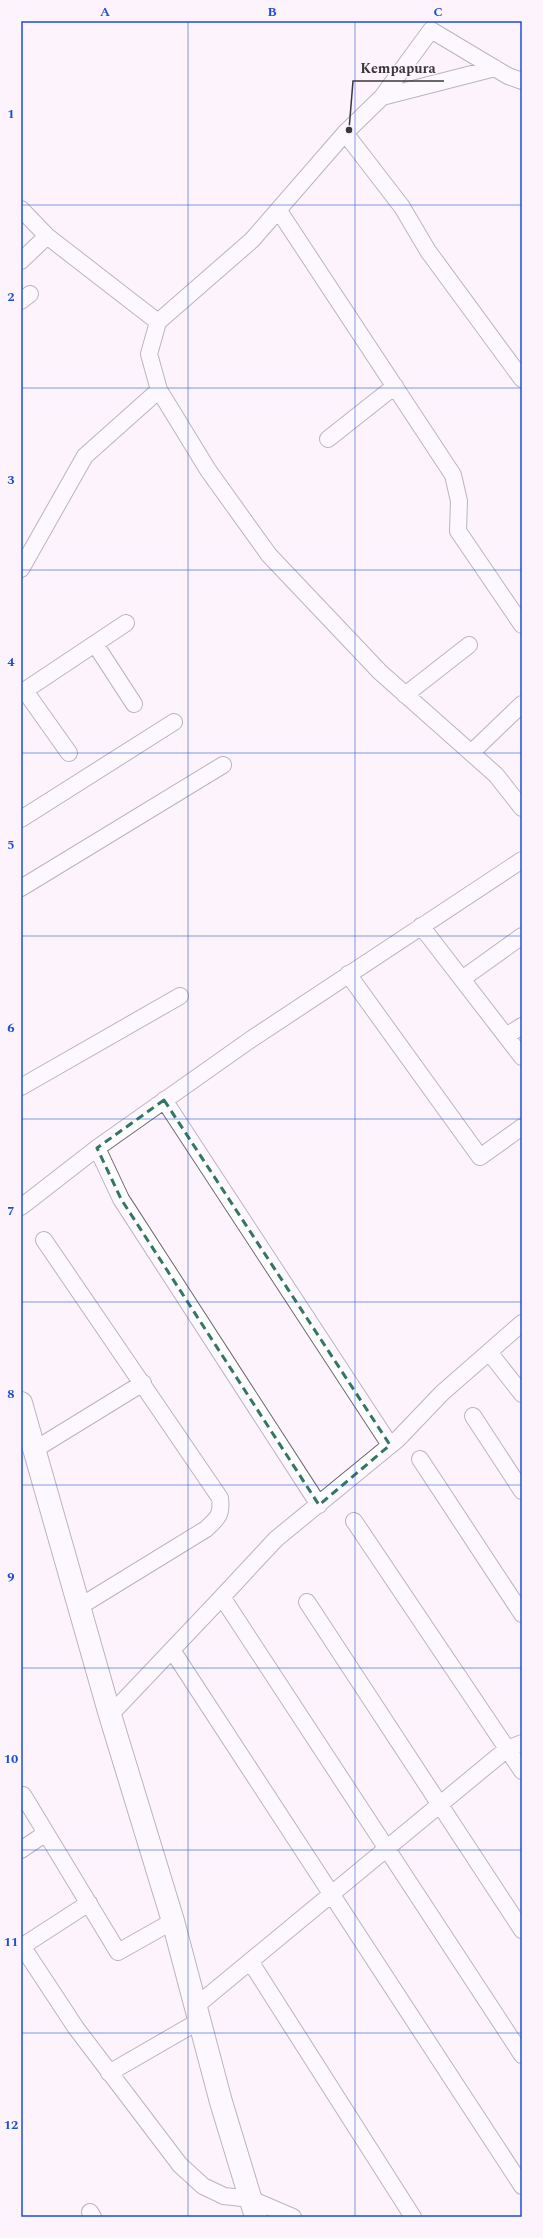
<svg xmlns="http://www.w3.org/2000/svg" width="543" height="2238" font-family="Spectral,serif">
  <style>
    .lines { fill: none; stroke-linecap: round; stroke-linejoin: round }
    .street-casing { stroke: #6f6870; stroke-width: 18 }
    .secondary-casing { stroke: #6f6870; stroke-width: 24 }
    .street { stroke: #fff; stroke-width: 16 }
    .secondary { stroke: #fff; stroke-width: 22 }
    .marked { fill: none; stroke: #357563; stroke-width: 3; stroke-dasharray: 8 5; stroke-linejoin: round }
    .grid { fill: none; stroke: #1d4ed8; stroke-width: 1; stroke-opacity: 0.55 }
    .leader { fill: none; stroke: #3a373b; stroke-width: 1.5 }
    .callout-dot { fill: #3a373b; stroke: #fcf3fd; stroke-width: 1.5 }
    .callout-label { font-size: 14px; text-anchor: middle; font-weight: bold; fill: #3a373b; stroke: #fcf3fd; stroke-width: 3; stroke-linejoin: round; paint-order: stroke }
    .neatline { fill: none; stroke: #1d4ed8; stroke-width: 1.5 }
    .grid-label { font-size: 13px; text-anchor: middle; font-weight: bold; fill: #1d4ed8 }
  </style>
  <rect width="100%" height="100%" fill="#fcf3fd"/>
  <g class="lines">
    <g class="street-casing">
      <path id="street" d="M522,81L508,76L431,30L382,97L345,133L252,240L158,322L149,354L159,390L208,470L269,555L380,672L496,775L522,808
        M382,97L495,68
        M345,133L402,207L428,251L522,379
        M21,209L47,236L158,322
        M279,211L453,475L459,501L458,531L522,625
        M21,261L47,236
        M21,301L30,294
        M328,439L395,386
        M21,569L85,456L159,390
        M95,644L134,704
        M25,691L69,753
        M21,693L126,623
        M405,695L469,645
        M471,753L522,704
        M21,819L174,722
        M21,888L223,765
        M421,926L522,1057
        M348,974L480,1157L522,1127
        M462,979L522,936
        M506,1036L522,1026
        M21,1087L180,996
        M164,1100L390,1445
        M97,1148L121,1199L319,1505
        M21,1207L97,1148L250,1040L522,860
        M44,1240L220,1498C222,1515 218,1518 206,1529L79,1607
        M489,1352L522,1394
        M473,1416L522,1491
        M34,1450L143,1383
        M420,1459L522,1614
        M354,1521L522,1771
        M222,1597L276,1539L398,1439L442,1393L522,1323
        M307,1602L522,1930
        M172,1650L522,2186
        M110,1715L222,1597L522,2055
        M23,1795L118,1952L173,1921
        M21,1850L46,1833
        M22,1946L76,2028L180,2165L203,2186L224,2196L251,2199L293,2217
        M21,1947L89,1903
        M250,1961L413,2217
        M196,2006L507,1749L522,1743
        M109,2073L199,2021
        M90,2212L93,2217"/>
    </g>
    <g class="secondary-casing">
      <path id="secondary" d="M21,1403L110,1715L173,1921L221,2102L256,2217"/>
    </g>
    <use href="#street" class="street"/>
    <use href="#secondary" class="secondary"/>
  </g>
  <path d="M0 0H543V2238H0ZM164,1100L390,1445L319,1505L121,1199L97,1148Z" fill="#fcf3fd" fill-opacity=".55" fill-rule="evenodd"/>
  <path class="marked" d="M164,1100L390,1445L319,1505L121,1199L97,1148Z"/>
  <path class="grid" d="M188,21V2217M355,21V2217M21,205H522M21,388H522M21,570H522M21,753H522M21,936H522M21,1119H522M21,1302H522M21,1485H522M21,1668H522M21,1850H522M21,2033H522"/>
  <path class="leader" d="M349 130L353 81H444"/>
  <circle class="callout-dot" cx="349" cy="130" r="4"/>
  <g class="callout-label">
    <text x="398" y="73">Kempapura</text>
  </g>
  <rect width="543" height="2238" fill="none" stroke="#fcf3fd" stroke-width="44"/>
  <rect x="22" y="22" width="499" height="2194" class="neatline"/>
  <g class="grid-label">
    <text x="105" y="16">A</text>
    <text x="272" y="16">B</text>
    <text x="438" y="16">C</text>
    <text x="11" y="118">1</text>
    <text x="11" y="301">2</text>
    <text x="11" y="484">3</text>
    <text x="11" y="666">4</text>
    <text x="11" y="849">5</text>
    <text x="11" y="1032">6</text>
    <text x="11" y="1215">7</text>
    <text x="11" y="1398">8</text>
    <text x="11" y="1581">9</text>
    <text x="11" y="1763">10</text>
    <text x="11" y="1946">11</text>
    <text x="11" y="2129">12</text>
  </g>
</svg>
